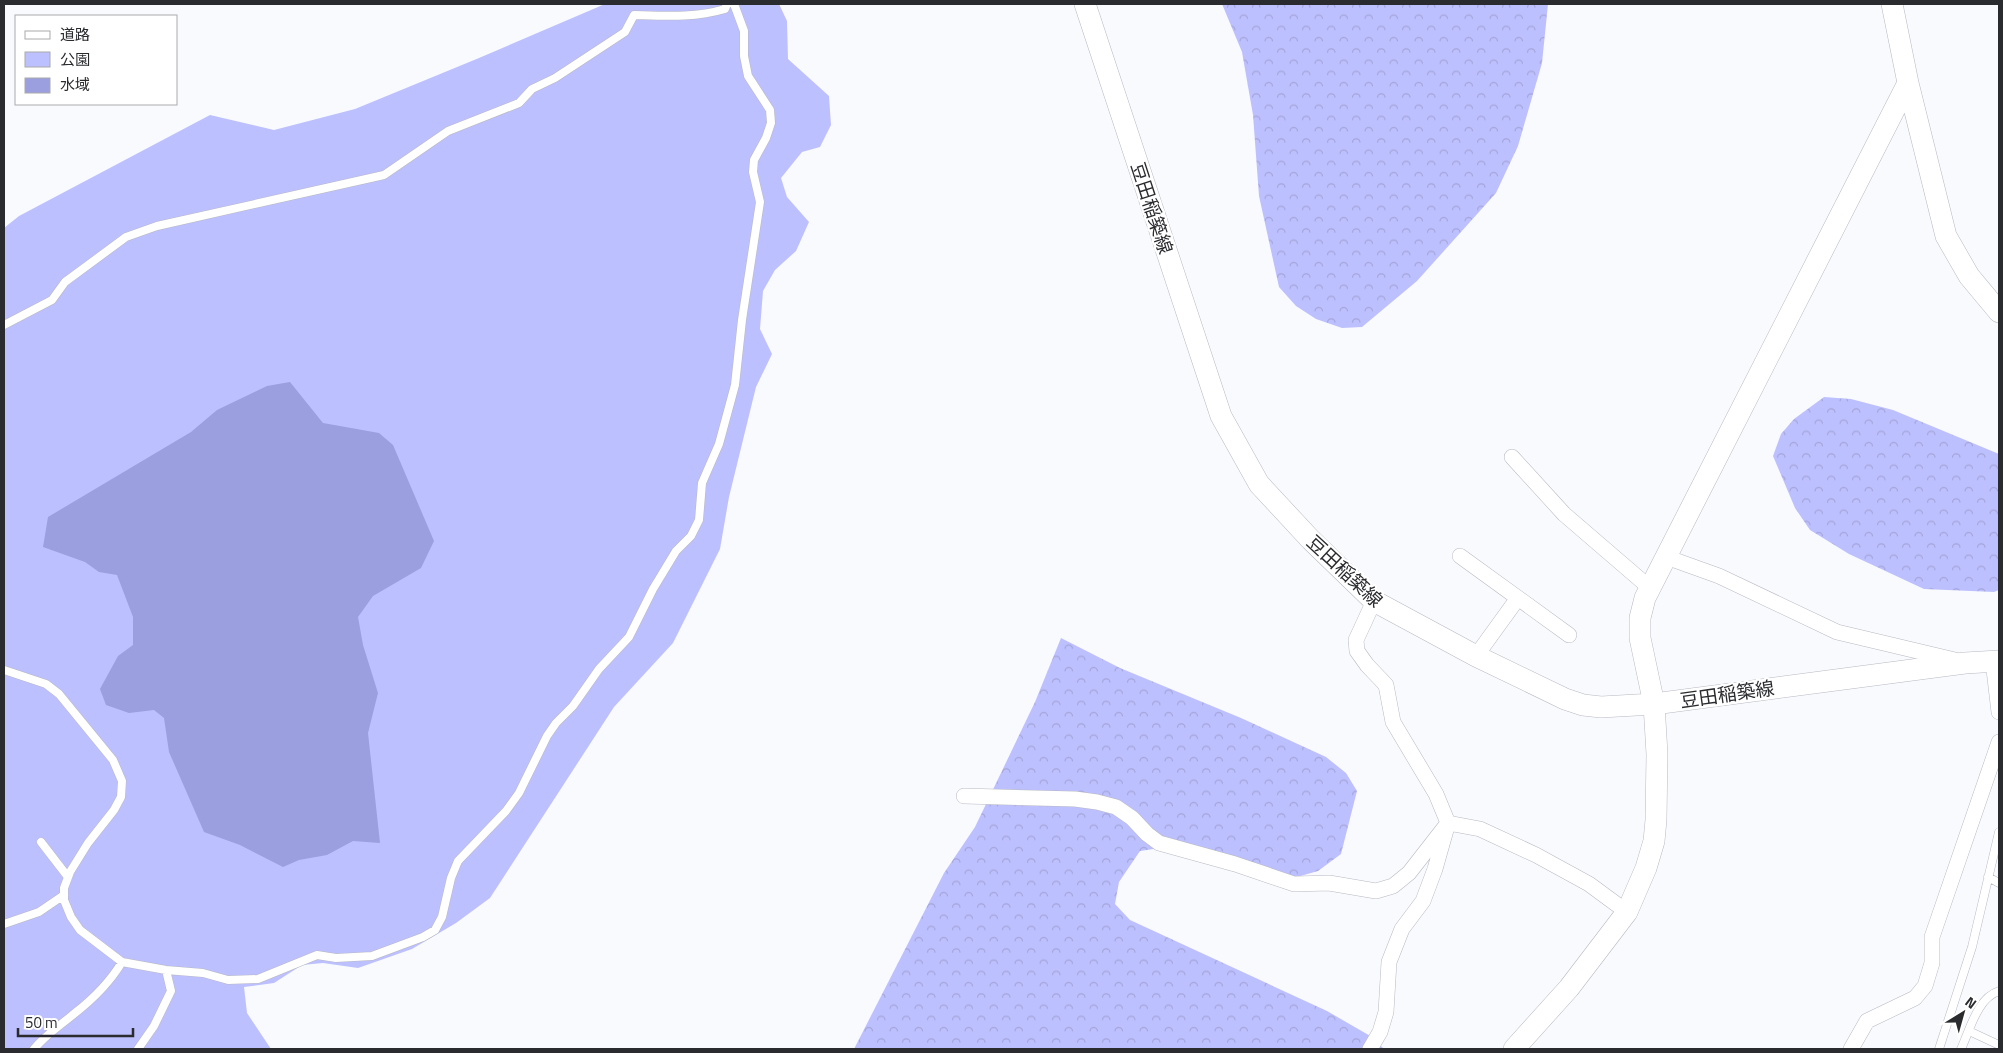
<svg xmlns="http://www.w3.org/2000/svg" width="2003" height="1053" font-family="'Titillium Web','Noto Sans JP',sans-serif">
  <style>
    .green { fill: #bdc0fe }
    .forest { fill: url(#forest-crowns) }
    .water { fill: #9b9edf }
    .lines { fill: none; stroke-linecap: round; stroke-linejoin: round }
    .lane-casing { stroke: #b8b9c4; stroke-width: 9 }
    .street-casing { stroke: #b8b9c4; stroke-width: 16 }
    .secondary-casing { stroke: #b8b9c4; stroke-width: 22 }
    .lane { stroke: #fff; stroke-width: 8 }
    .street { stroke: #fff; stroke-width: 15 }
    .secondary { stroke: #fff; stroke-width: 21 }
    .labels { text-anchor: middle; stroke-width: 4.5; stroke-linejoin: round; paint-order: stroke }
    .street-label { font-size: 19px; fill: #2a2b2f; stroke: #fff }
  </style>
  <defs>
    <pattern id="forest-crowns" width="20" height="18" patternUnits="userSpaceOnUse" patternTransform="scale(1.25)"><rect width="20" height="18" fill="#bdc0fe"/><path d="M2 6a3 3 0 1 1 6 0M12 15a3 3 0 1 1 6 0" fill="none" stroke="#a3a5da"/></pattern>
  </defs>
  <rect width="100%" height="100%" fill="#f9fafe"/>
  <path class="green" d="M605,4H779L787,21L788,59L829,96L831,125L820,147L802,152L781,178L787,197L809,222L796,251L775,270L763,291L760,329L772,354L756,387L729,497L720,549L673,643L614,707L490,898L456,923L412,949L358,968L323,963L302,965L274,983L244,987L247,1013L271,1049H4V228L19,216L210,115L274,130L355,109L479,58Z"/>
  <path class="forest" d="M1222,4H1548L1542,63L1518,146L1496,193L1417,281L1362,327L1342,328L1316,319L1296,306L1279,287L1259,196L1253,115L1242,52Z
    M1824,397L1851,399L1893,410L1999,454V590L1994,592L1924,589L1849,554L1810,530L1795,508L1773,456L1781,434L1794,419Z
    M1061,638L1120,668L1241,718L1326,757L1346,773L1357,791L1341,854L1318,871L1283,881L1160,848L1140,851L1119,882L1115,904L1130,920L1327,1011L1372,1037L1384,1049H854L944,873L975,827L1035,702Z"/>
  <path class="water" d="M290,382L323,423L379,433L393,445L434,541L421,568L373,596L358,617L363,645L378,693L368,733L380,843L353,841L327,855L299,860L283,867L240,845L204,832L169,752L164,718L154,710L129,713L106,705L100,689L118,656L133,645V617L117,575L99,572L85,562L43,547L48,517L191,432L217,410L267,386Z"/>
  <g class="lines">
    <g class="lane-casing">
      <path id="lane" d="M4,325L52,300L65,282L126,237L157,226L384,175L448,131L519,103L532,89L555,78L625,32L634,15C666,16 695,18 725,9L727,4
        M4,670L46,684L59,694L113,760L122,781L121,797L114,810L88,843L70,872L64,888V900L71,917L80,930L122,962L166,970L203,973L228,980L258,979L317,955L336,958L372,956L423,937L435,930L442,917L451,878L458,861L506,811L519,793L547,736L556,723L573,706L599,669L629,637L653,589L676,551L691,536L699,520L702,483L719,444L735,385L742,320L760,202L753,172L754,160L766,138L771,123L770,110L748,76L744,56V31L734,4
        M41,842L68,877
        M1988,877L1999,883
        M4,924L39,912L64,895
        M1969,1031L1999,1045
        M34,1049C46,1034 61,1025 75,1013C93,999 110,982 122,962
        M138,1049L154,1026L171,991L166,970
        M1939,1049L1972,947L1999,832
        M1961,1049C1970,1030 1977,998 1999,991"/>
    </g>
    <g class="street-casing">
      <path id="street" d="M1512,457L1564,514L1650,588
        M1460,556L1569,635
        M1666,557L1719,576L1837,632L1955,660
        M1476,656L1518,598
        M1993,661L1999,712
        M964,796L1075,799L1097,802L1116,807L1132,818L1147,834L1159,843L1235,864L1294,884L1329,883L1376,891L1393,886L1409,873L1448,823
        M1448,823L1480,829L1536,855L1589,884L1627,912
        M1370,1049L1380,1032L1386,1012L1389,962L1402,929L1423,901L1435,869L1448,823L1436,794L1393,722L1386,685L1367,665L1357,651L1356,640L1374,601
        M1851,1049L1867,1021L1915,998L1925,986L1932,963V937L1999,742"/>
    </g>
    <g class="secondary-casing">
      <path id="secondary" d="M1085,4L1221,416L1259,484L1311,540L1374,601L1476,656L1565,699L1583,705L1601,707L1654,704L1965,663L1999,661
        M1892,4L1908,83L1946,236L1969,276L1999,312
        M1514,1049L1569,988L1627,912L1646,868L1654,841L1656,820L1657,754L1654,704L1640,638V618L1645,598L1908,83"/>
    </g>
    <use href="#lane" class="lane"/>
    <use href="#street" class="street"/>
    <use href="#secondary" class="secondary"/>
  </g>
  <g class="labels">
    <g class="street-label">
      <text transform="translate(1152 208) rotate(72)" y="7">豆田稲築線</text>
      <text transform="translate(1345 571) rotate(43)" y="7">豆田稲築線</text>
      <text transform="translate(1727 694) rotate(-8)" y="7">豆田稲築線</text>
    </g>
  </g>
  <rect width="2003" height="1053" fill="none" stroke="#2a2b2f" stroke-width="10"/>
  <rect x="15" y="15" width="162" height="90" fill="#ffffff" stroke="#aaaaac"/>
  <rect x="25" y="31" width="25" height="8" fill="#ffffff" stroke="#aaaaac"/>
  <text x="60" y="40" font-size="15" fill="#2a2b2f">道路</text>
  <rect x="25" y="52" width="25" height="15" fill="#bdc0fe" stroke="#aaaaac"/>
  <text x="60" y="65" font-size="15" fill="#2a2b2f">公園</text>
  <rect x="25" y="78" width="25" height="15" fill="#9b9edf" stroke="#aaaaac"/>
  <text x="60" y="90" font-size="15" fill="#2a2b2f">水域</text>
  <g transform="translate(1963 1013) rotate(37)" stroke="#ffffff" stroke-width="4" paint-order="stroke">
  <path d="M0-4L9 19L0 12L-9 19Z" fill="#2a2b2f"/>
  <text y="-8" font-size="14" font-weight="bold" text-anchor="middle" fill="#2a2b2f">N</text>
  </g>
  <path d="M18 1028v8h115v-8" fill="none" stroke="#2a2b2f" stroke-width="2.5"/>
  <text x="25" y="1028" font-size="15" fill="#2a2b2f" stroke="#ffffff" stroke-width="4" paint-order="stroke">50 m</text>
</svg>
